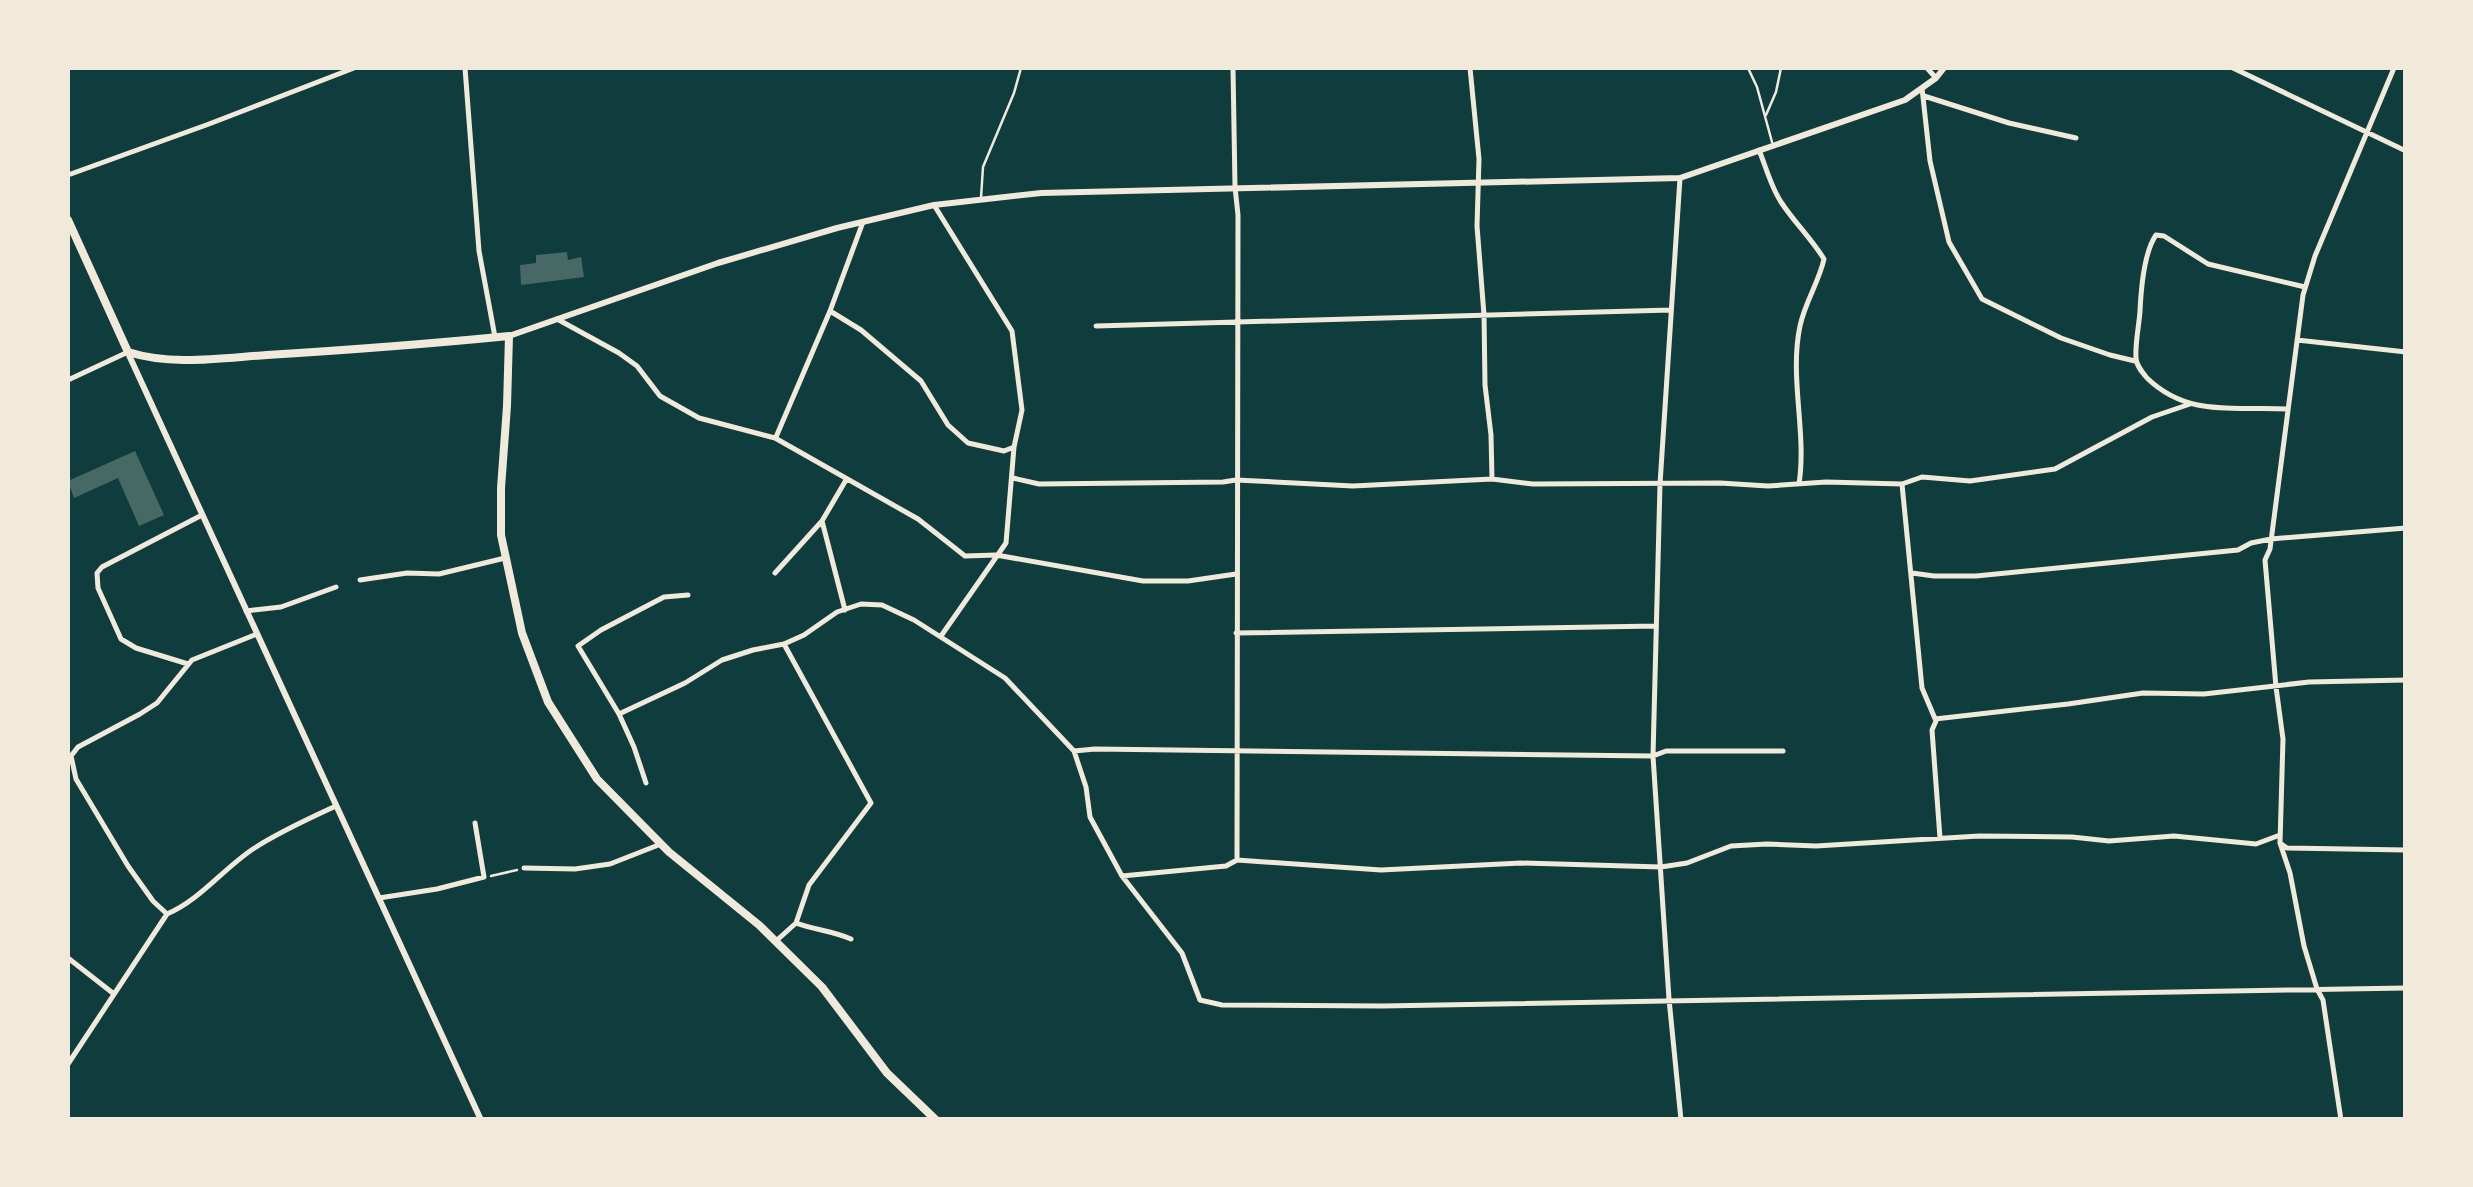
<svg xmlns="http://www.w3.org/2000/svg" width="2473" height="1187" font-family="Inter,sans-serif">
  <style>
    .building { fill: #486865 }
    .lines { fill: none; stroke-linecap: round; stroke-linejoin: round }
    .path { stroke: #f1e9da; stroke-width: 2.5 }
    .service { stroke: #f1e9da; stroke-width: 2.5 }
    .minor { stroke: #f1e9da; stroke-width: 5 }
    .tertiary { stroke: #f1e9da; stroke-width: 6 }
    .secondary { stroke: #f1e9da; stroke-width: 8 }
  </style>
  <rect width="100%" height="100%" fill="#0f3d3e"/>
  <path class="building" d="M567,252L568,260L581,257L584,277L521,285L520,265L536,263V255Z
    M135,451L164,515L139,526L118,478L74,498L68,481Z"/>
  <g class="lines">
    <path class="path" d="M491,876L517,870"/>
    <path class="service" d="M1748,68L1757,87L1772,142
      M1766,115L1776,92L1781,68
      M981,198L983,167L1014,93L1021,68"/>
    <path class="minor" d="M465,68L479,251L495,337
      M1233,68L1235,187L1238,215L1237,859
      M1470,68L1479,159L1477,226L1484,315L1485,385L1491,435L1492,479
      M1927,68L1936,78
      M2233,68L2406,151
      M1922,88L1930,161L1949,242L1982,299L2061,338L2110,355L2135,361
      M1924,96L2009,123L2076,138
      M1759,150C1766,167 1771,187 1781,202C1794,222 1811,238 1824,259C1819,282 1805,302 1800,326C1789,378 1807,432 1799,484
      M68,175L209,124L354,68
      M1680,178L1660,484L1653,756L1669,999L1681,1120
      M934,205L1012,331L1022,410L1014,447L1006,543L941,636
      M830,311L861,330L921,381L948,425L968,443L1004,451L1014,447
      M557,319L619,353L637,366L660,396L699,418L775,438L918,519L965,556L996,555L1143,581H1188L1236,574
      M1096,326L1671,310
      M2297,340L2406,352
      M68,380L128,352
      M2288,409C2236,406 2188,418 2147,378C2142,372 2136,365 2136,358C2135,343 2139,326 2140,311C2141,290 2144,252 2156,235L2164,236L2208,264L2305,287
      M776,437L830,311L863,222
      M1013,478L1039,484L1223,482L1236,480L1353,486L1492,479L1533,484L1720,483L1768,486L1826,482L1902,484L1922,477L1970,481L2055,469L2152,417L2190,404
      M1902,484L1922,688L1936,721L1932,730L1940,838
      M775,573L822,521
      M1912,573L1934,576H1976L2238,550L2251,543L2271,539L2406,528
      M360,580L407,573L439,574L505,558
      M845,610L822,521L846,480
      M246,611L281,607L336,587
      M1236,633L1656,626
      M188,664L136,648L121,639L98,588L97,573L102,567L202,515
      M619,714L578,646L601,630L664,597L688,595
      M1935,719L2068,704L2143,693L2204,694L2309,682L2406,680
      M1074,751L1095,749L1653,756L1666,751H1783
      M68,756H71L78,747L140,714L157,703L192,660L257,634
      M71,756L76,779L128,866L153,901L167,914
      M646,783L634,747L619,714L685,683L722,660L753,650L784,644L804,635L837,612L861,604L882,605L914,620L1005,678L1074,751L1086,787L1090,817L1122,876L1182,953L1200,1000L1222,1005L1382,1006L2406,988
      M2280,843L2287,848L2406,850
      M524,868L575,869L610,864L661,844
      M1122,876L1226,866L1237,860L1381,870L1521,863L1661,867L1687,863L1731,846L1767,844L1816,846L1979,836L2072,837L2109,841L2174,836L2256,844L2280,835
      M379,898L437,889L484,877L475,823
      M796,923C815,930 833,931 851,939
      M776,941L796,923L809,885L871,803L784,644
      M68,958L114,994
      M68,1064L167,914C200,900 223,869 253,849C279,832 308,819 336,806
      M2341,1120L2323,1000L2317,989L2304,946L2290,873L2280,843L2283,739L2276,687L2265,560L2270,549L2303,295L2315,256L2394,68"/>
    <path class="tertiary" d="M509,336L718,263L837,228L934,205L1041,193L1680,178L1905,100L1936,78L1944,68
      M128,353L481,1120"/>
    <path class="secondary" d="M68,220L128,352C172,366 221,358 267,355C348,350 428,344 509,336L507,406L501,488V535L522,633L548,702L597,779L669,852L759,925L822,987L887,1073L936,1120"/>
  </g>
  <rect width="2473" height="1187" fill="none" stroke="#f1e9da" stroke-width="140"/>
</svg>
